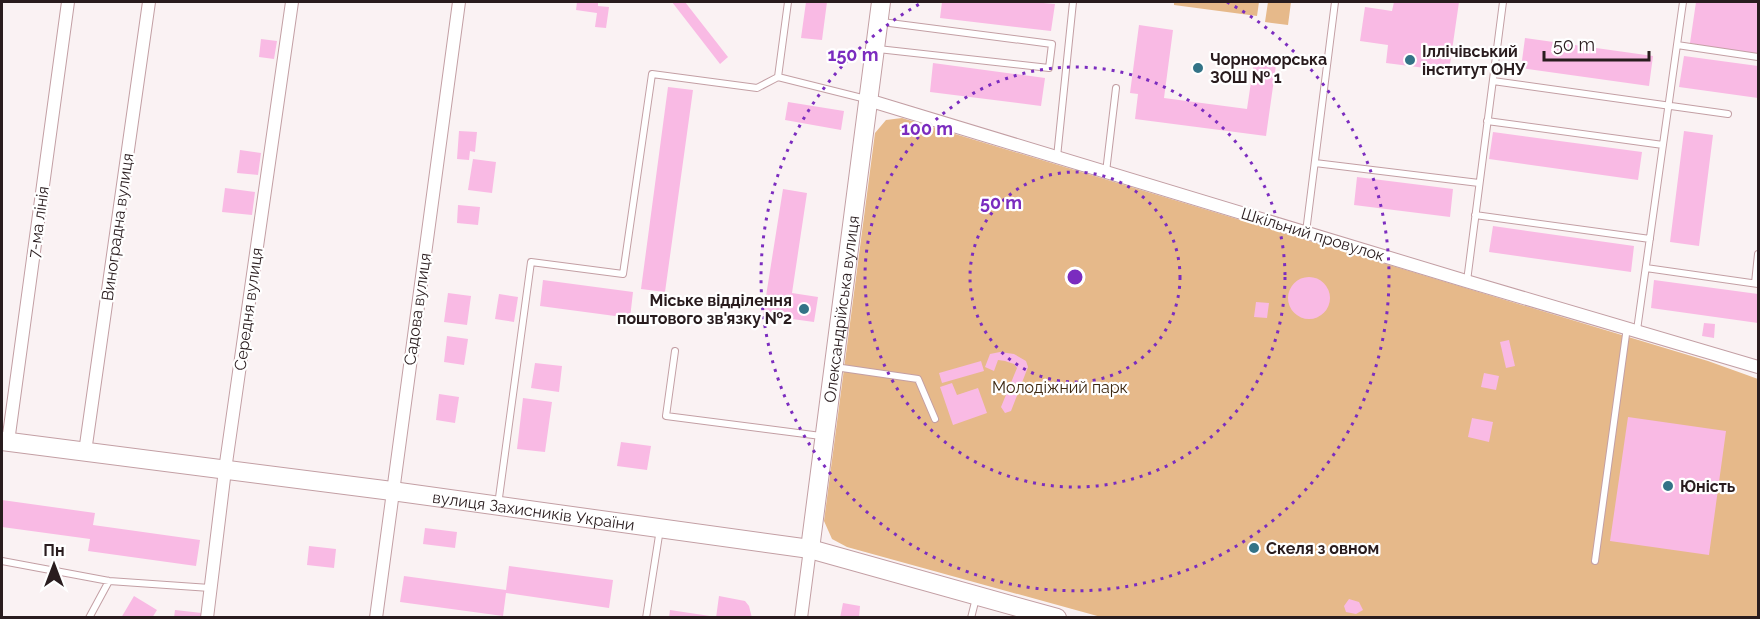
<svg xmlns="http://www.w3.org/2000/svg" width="1760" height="619" font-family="Raleway,sans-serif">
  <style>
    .green { fill: #e6b98a }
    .building { fill: #f9bae4 }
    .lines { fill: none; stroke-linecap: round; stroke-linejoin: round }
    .service-casing { stroke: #c39fa4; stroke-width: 8 }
    .minor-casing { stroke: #c39fa4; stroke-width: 14 }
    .secondary-casing { stroke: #c39fa4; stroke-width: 20 }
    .service { stroke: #fff; stroke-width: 6 }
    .minor { stroke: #fff; stroke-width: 12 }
    .secondary { stroke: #fff; stroke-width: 18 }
    .ring { fill: none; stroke: #7b2cbf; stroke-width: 3; stroke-dasharray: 3 6 }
    .poi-dot { fill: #337387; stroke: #fff; stroke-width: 2 }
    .labels { text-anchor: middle; stroke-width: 4.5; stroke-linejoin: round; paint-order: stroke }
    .poi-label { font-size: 16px; font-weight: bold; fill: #291c1e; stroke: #fff; text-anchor: start }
    .street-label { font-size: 16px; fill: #291c1e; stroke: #fff }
    .park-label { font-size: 16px; fill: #3b260f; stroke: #fff }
    .centre { fill: #7b2cbf; stroke: #fff; stroke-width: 3 }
    .ring-label { font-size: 18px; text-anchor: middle; font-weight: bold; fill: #7b2cbf; stroke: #fff; stroke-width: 4.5; stroke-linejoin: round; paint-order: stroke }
  </style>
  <rect width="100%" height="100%" fill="#faf2f3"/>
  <path class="green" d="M1174,2H1259L1257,16L1174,5Z
    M1268,2H1291L1288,25L1265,22Z
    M902,118L1708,361L1758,379V617H1101L847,547L832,539L824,521L875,133L886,120Z"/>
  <path class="building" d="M577,2H598V6L609,7L606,28L595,27L597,13L576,10Z
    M672,2H685L728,57L720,64Z
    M806,2H827L822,40L801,38Z
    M942,2H1032L1055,4L1051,31L940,18Z
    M1394,2H1459L1449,71L1386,63L1388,45L1360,41L1365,7L1392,11Z
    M1696,2H1758V56L1690,43Z
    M1139,25L1173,30L1164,98L1247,109L1255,55L1277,58L1266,136L1135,119L1138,94L1130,93Z
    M1525,38L1653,56L1649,86L1521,68Z
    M261,39L277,41L274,59L259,57Z
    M1684,56L1758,66V98L1679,87Z
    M933,63L1045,78L1041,106L930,92Z
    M668,87L693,90L665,292L641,289Z
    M788,102L844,111L841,130L785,120Z
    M459,131L477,132L475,152L470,151L469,160L457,159Z
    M1684,131L1713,135L1699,246L1670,242Z
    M1493,132L1642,152L1638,180L1489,159Z
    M240,150L261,153L258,175L237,173Z
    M473,159L496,162L492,193L468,190Z
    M1357,177L1453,189L1450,217L1354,205Z
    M225,188L255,192L252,215L222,212Z
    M783,189L807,193L792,293L818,297L814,322L763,315Z
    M458,205L480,207L478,225L457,223Z
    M1493,226L1634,246L1631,272L1489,252Z
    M1288 298a21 21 0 1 1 42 0a21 21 0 1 1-42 0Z
    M543,280L633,292L630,318L540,306Z
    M1654,280L1758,294V323L1651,308Z
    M448,293L471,296L467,325L444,322Z
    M499,294L518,297L514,322L495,319Z
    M1256,302L1269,303L1267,318L1254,317Z
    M1704,323L1715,324L1714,338L1702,336Z
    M447,336L468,339L464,365L444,362Z
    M1509,340L1515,366L1506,368L1500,342Z
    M1000,352L1014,354L1026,361L1028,367L1011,411L1005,413L1001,407L1017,368L1014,364L1005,361L998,360L994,371L985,367L990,354Z
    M981,361L984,371L942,383L939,373Z
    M535,363L562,366L559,392L531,388Z
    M1484,373L1499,376L1496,390L1481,387Z
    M952,383L957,395L978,388L987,413L953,425L940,387Z
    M439,394L459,397L455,423L436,420Z
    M523,398L552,402L545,452L517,449Z
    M1628,417L1726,431L1709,555L1610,541Z
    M1472,418L1493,422L1489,442L1468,437Z
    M621,442L651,446L647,470L617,466Z
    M2,500L95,513L93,525L200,540L196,566L88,551L90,539L2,527Z
    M425,528L457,532L455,548L423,544Z
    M309,546L336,549L334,568L307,565Z
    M509,566L613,580L609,608L506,593L503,616L400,602L404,576L506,590Z
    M134,596L157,610L152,618H121Z
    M719,596L745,601L749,606L752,618H716Z
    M1349,599L1359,602L1363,610L1356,614L1346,612L1344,606Z
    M843,603L860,606L859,618H840Z
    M175,610L202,613V618H174Z
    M670,610L710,616V618H669Z"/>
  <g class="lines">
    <g class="service-casing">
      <path id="service" d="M1677,45L1758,57
        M878,49L1049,68L1052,44L882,22
        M778,77L788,2
        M1493,81L1728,114
        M1487,121L1663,145
        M1057,157L1073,2
        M1315,163L1479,183
        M1106,172L1116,88
        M1475,215L1650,239
        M1306,232L1335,2
        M1646,268L1758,284
        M1467,281L1503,2
        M1755,283L1758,254
        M1637,330L1683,2
        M675,351L666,416L821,436
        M835,367L918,379L935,419
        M498,505L531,262L623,274L652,74L757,88L778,77L866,99
        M2,561L109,581L210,588
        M1595,561L1627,327
        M89,618L109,581
        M646,618L660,529
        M971,618L976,598"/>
    </g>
    <g class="minor-casing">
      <path id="minor" d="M868,100L1466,281L1758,367
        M8,442L68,2
        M85,452L149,2
        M207,618L225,470L292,2
        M376,618L459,2
        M801,618L810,549"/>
    </g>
    <g class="secondary-casing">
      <g id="secondary">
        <path id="s1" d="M2,441L392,491L810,549L1057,618"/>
        <path id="s2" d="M810,549L881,2"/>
      </g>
    </g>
    <use href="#service" class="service"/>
    <use href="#minor" class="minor"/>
    <use href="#secondary" class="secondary"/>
  </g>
  <g class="ring">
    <circle cx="1075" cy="277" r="105"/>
    <circle cx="1075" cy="277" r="210"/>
    <path d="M1227 2A314 314 0 1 1 923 2"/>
  </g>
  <g class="poi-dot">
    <circle cx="1410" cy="60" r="6"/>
    <circle cx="1198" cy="68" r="6"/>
    <circle cx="804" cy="309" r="6"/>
    <circle cx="1668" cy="486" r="6"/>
    <circle cx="1254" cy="548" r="6"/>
  </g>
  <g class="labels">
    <g class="poi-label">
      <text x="1422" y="57">Іллічівський<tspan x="1422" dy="18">інститут ОНУ</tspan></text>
      <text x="1210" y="65">Чорноморська<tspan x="1210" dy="18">ЗОШ № 1</tspan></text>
      <text x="792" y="306" text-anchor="end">Міське відділення<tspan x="792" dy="18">поштового зв'язку №2</tspan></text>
      <text x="1680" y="492">Юність</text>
      <text x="1266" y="554">Скеля з овном</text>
    </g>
    <g class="street-label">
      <text transform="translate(38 222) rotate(-82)" y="6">7-ма лінія</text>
      <text transform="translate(117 227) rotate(-82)" y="6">Виноградна вулиця</text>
      <text transform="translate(1313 234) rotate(17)" y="6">Шкільний провулок</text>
      <text transform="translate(248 309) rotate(-82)" y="6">Середня вулиця</text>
      <text transform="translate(417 309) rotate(-82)" y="6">Садова вулиця</text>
      <text dy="6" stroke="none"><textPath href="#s2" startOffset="242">Олександрійська вулиця</textPath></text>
      <text dy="6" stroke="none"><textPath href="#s1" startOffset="536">вулиця Захисників України</textPath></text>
    </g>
    <g class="park-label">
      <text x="1060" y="393">Молодіжний парк</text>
    </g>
  </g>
  <circle cx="1075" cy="277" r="9" class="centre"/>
  <g class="ring-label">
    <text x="853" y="61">150 m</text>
    <text x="927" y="135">100 m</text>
    <text x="1001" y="209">50 m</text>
  </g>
  <rect width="1760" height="619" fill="none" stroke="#291c1e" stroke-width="6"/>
  <g transform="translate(54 565)" stroke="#ffffff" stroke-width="4.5" paint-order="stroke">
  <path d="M0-4.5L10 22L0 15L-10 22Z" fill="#291c1e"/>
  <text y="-9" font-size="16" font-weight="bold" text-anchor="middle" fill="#291c1e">Пн</text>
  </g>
  <path d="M1544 51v9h105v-9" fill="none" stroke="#291c1e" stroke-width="3"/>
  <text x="1553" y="51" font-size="18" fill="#291c1e" stroke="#ffffff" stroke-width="4.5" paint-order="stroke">50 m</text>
</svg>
